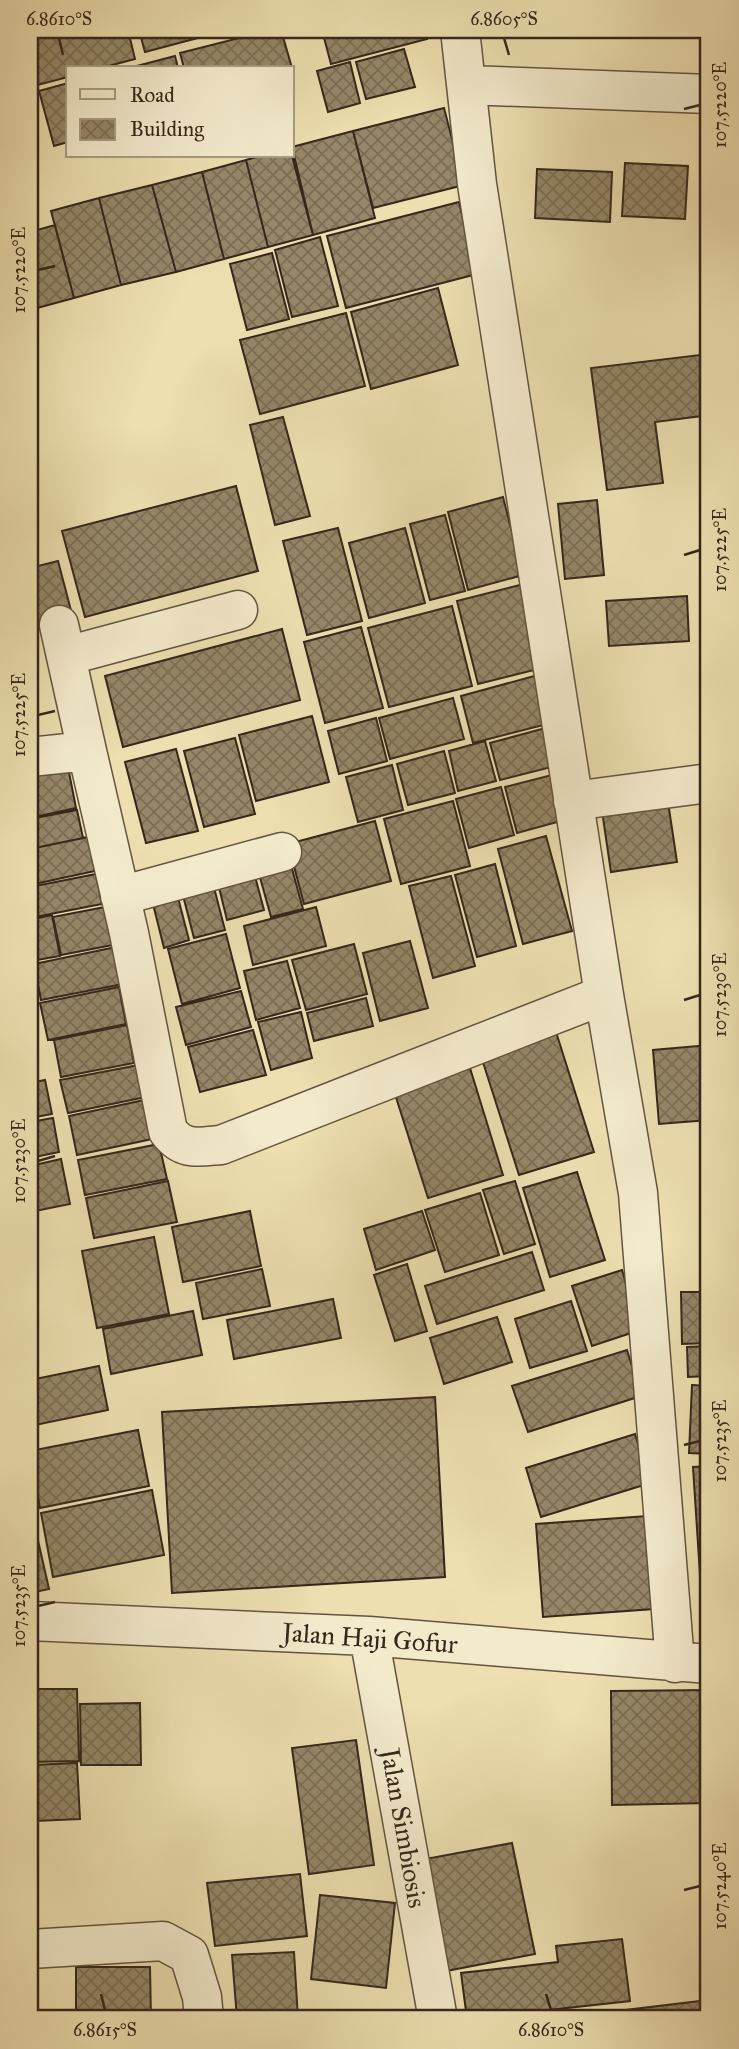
<svg xmlns="http://www.w3.org/2000/svg" width="739" height="2049" font-family="'IM FELL Great Primer',serif">
  <style>
    .building { fill: url(#building-cross-hatch); stroke: #35271b; stroke-width: 2 }
    .lines { fill: none; stroke-linecap: round; stroke-linejoin: round }
    .minor-casing { stroke: #635540; stroke-width: 41 }
    .minor { stroke: #f3eacc; stroke-width: 38 }
    .ticks { fill: none; stroke: #35271b; stroke-width: 2.5 }
    .labels { text-anchor: middle; stroke-width: 5; stroke-linejoin: round; paint-order: stroke }
    .street-label { font-size: 26px; fill: #35271b; stroke: #f3eacc }
    .neatline { fill: none; stroke: #35271b; stroke-width: 2.5 }
    .ticks-label { font-size: 18px; text-anchor: middle; fill: #35271b }
  </style>
  <defs>
    <pattern id="building-cross-hatch" width="8" height="8" patternUnits="userSpaceOnUse" patternTransform="scale(1.75)"><rect width="8" height="8" fill="#958768"/><path d="M0 0l8 8M0 8l8-8" fill="none" stroke="#7a6e55"/></pattern>
  </defs>
  <rect width="100%" height="100%" fill="#eddfb0"/>
  <filter id="stains"><feTurbulence type="fractalNoise" baseFrequency=".00286" numOctaves="4"/><feColorMatrix values="0 0 0 0 .2 0 0 0 0 .09 0 0 0 0 .02 0 0 0 .5 -.17"/></filter>
  <radialGradient id="worn" r=".72"><stop offset=".6" stop-color="#630" stop-opacity="0"/><stop offset="1" stop-color="#630" stop-opacity=".3"/></radialGradient>
  <path class="building" d="M30,30H128L135,59L101,68H68V77L30,87Z
    M139,30H228L145,52Z
    M271,30H281L292,68H184L180,53Z
    M322,30H425L427,39L331,64Z
    M404,49L415,87L366,99L356,62Z
    M175,56L178,68H129Z
    M350,62L360,103L328,112L317,71Z
    M68,83V142L54,146L39,91Z
    M444,108L464,185L373,208L353,131Z
    M353,131L375,218L313,235L292,147Z
    M260,156H292L313,235L268,247L246,160Z
    M246,160L268,247L224,259L202,172Z
    M625,163L688,166L685,219L622,216Z
    M537,169L612,172L610,222L535,218Z
    M202,172L224,259L176,272L152,185Z
    M152,185L176,272L121,285L99,198Z
    M99,198L121,285L74,298L51,211Z
    M459,202L477,274L346,308L327,236Z
    M55,225L74,298L30,310V232Z
    M320,237L338,306L292,317L275,250Z
    M272,253L289,319L247,330L230,264Z
    M438,288L458,365L371,389L351,312Z
    M346,313L365,386L260,414L240,340Z
    M708,354L709,415L655,422L663,483L607,490L591,368Z
    M283,417L310,516L275,525L250,425Z
    M236,486L258,571L85,617L62,531Z
    M503,497L523,575L468,590L448,512Z
    M597,500L604,575L565,579L558,504Z
    M445,515L465,591L430,600L410,524Z
    M338,528L362,621L307,635L283,541Z
    M405,528L425,603L369,618L349,543Z
    M58,561L73,618L30,629V568Z
    M524,584L546,667L478,684L457,601Z
    M687,596L689,641L609,646L606,601Z
    M452,606L472,686L389,707L368,628Z
    M361,627L383,708L325,723L304,642Z
    M282,629L300,700L123,747L105,676Z
    M538,675L551,723L473,743L461,696Z
    M453,698L464,739L390,759L379,718Z
    M312,716L329,782L256,801L239,735Z
    M376,718L387,761L339,774L328,731Z
    M553,726L563,764L500,780L490,743Z
    M235,738L255,814L204,827L184,751Z
    M485,741L496,781L458,791L449,751Z
    M176,749L198,831L146,843L125,762Z
    M444,751L455,793L408,805L397,764Z
    M67,762L76,808L30,818V769Z
    M392,765L403,810L358,822L346,777Z
    M556,774L568,819L517,833L505,787Z
    M501,787L514,835L469,848L456,799Z
    M453,801L470,866L401,884L384,819Z
    M668,802L677,862L611,872L602,811Z
    M77,810L83,838L30,849V819Z
    M375,821L391,881L304,904L288,844Z
    M546,836L572,931L523,944L498,849Z
    M88,837L95,871L30,885V849Z
    M288,854L303,909L271,917L256,863Z
    M495,864L516,946L477,957L455,875Z
    M252,865L264,910L227,920L216,875Z
    M96,874L102,904L30,918V887Z
    M211,876L225,930L194,938L180,884Z
    M451,876L475,966L433,978L409,886Z
    M175,886L189,940L164,948L150,892Z
    M110,906L118,944L61,955L53,917Z
    M316,907L326,946L253,965L244,926Z
    M52,915L60,956L31,961L30,920Z
    M226,934L240,988L182,1004L168,949Z
    M410,941L428,1008L380,1021L363,953Z
    M354,944L367,994L306,1010L292,960Z
    M116,947L123,984L41,1000L34,964Z
    M287,961L300,1008L256,1020L244,971Z
    M119,987L126,1024L48,1040L40,1003Z
    M241,991L251,1027L186,1045L176,1007Z
    M366,998L373,1026L314,1041L307,1013Z
    M301,1012L312,1058L271,1070L258,1022Z
    M127,1025L134,1063L61,1077L54,1040Z
    M253,1030L266,1075L200,1092L188,1047Z
    M556,1032L594,1152L519,1175L481,1056Z
    M709,1045V1120L659,1124L653,1050Z
    M139,1065L146,1097L68,1113L60,1080Z
    M470,1068L503,1175L428,1198L394,1091Z
    M45,1080L52,1114L30,1118V1083Z
    M149,1099L157,1138L77,1155L69,1116Z
    M53,1118L59,1152L30,1158V1122Z
    M159,1144L167,1179L85,1195L78,1160Z
    M61,1159L70,1204L30,1212V1166Z
    M577,1172L605,1260L550,1277L523,1188Z
    M168,1181L177,1222L94,1238L86,1198Z
    M515,1181L535,1244L504,1254L483,1190Z
    M480,1193L499,1255L445,1272L425,1210Z
    M250,1211L261,1266L183,1282L172,1227Z
    M422,1211L435,1250L376,1270L364,1229Z
    M154,1237L169,1314L97,1328L82,1251Z
    M532,1252L544,1290L437,1324L425,1286Z
    M407,1264L427,1331L395,1341L374,1275Z
    M262,1269L270,1306L203,1319L196,1283Z
    M622,1270L640,1330L592,1346L572,1286Z
    M681,1292H709V1343L682,1344Z
    M333,1299L341,1338L234,1359L227,1320Z
    M571,1301L587,1351L530,1368L515,1319Z
    M193,1311L202,1355L111,1374L103,1329Z
    M497,1317L512,1362L444,1384L430,1338Z
    M709,1346V1376L688,1377L687,1347Z
    M627,1350L641,1396L528,1432L512,1386Z
    M99,1366L108,1410L30,1426V1380Z
    M692,1385L709,1386V1454L689,1453Z
    M435,1397L445,1577L172,1593L162,1412Z
    M138,1430L149,1486L40,1508L30,1451Z
    M635,1434L650,1483L541,1517L526,1468Z
    M709,1466V1574L700,1575L693,1467Z
    M152,1490L164,1555L53,1577L41,1513Z
    M30,1505L49,1589L30,1593Z
    M647,1516L654,1609L543,1617L536,1524Z
    M30,1689H77L79,1761L30,1762Z
    M709,1690V1803L612,1805L611,1691Z
    M140,1703L141,1765H81L80,1704Z
    M356,1740L374,1865L309,1874L292,1748Z
    M77,1763L80,1819L35,1821L32,1765Z
    M512,1843L535,1954L441,1972L420,1860Z
    M300,1874L307,1936L215,1946L207,1883Z
    M320,1895L395,1903L386,1988L311,1979Z
    M622,1939L630,2001L467,2019L461,1973L558,1962L556,1946Z
    M294,1952L298,2019H237L232,1955Z
    M76,1967H150L151,2019H76Z
    M709,2000V2019H550Z
    M30,2017H68V2019H30Z"/>
  <g class="lines">
    <g class="minor-casing">
      <path id="minor" d="M460,30L477,184L604,995L638,1193L675,1663
        M466,85L709,94
        M59,625L87,751
        M66,656L238,610
        M30,757L87,751L129,933L168,1131C183,1151 197,1147 221,1145L604,995
        M573,801L709,783
        M120,896L282,852
        M30,1621L369,1636L709,1664
        M369,1636L438,2019
        M30,1949L163,1941L189,1955L202,1997L204,2019"/>
    </g>
    <use href="#minor" class="minor"/>
  </g>
  <path class="ticks" d="M59,38L63,55M504,38L509,55M684,109L700,105M38,270L55,266M684,555L700,550M38,715L55,711M684,1000L700,995M38,1161L55,1156M684,1445L700,1441M38,1606L55,1602M684,1890L700,1886M101,1994L105,2010M546,1994L551,2010"/>
  <g class="labels">
    <g class="street-label">
      <text transform="translate(370 1638) rotate(4)" y="9">Jalan Haji Gofur</text>
      <text transform="translate(404 1828) rotate(80)" y="9">Jalan Simbiosis</text>
    </g>
  </g>
  <rect width="739" height="2049" fill="none" stroke="#eddfb0" stroke-width="77"/>
  <rect x="66" y="66" width="228" height="91" fill="#f3eacc" stroke="#a79c85" stroke-width="2"/>
  <rect x="80" y="89" width="35" height="10" fill="#f3eacc" stroke="#a79c85" stroke-width="2"/>
  <text x="130" y="102" font-size="21" fill="#35271b">Road</text>
  <rect x="80" y="119" width="35" height="21" fill="url(#building-cross-hatch)" stroke="#a79c85" stroke-width="2"/>
  <text x="130" y="136" font-size="21" fill="#35271b">Building</text>
  <rect x="38" y="38" width="662" height="1972" class="neatline"/>
  <g class="ticks-label">
    <text x="59" y="25">6.8610°S</text>
    <text x="504" y="25">6.8605°S</text>
    <text transform="translate(720 105) rotate(-90)" y="6">107.5220°E</text>
    <text transform="translate(19 270) rotate(-90)" y="6">107.5220°E</text>
    <text transform="translate(720 550) rotate(-90)" y="6">107.5225°E</text>
    <text transform="translate(19 715) rotate(-90)" y="6">107.5225°E</text>
    <text transform="translate(720 995) rotate(-90)" y="6">107.5230°E</text>
    <text transform="translate(19 1161) rotate(-90)" y="6">107.5230°E</text>
    <text transform="translate(720 1441) rotate(-90)" y="6">107.5235°E</text>
    <text transform="translate(19 1606) rotate(-90)" y="6">107.5235°E</text>
    <text transform="translate(720 1886) rotate(-90)" y="6">107.5240°E</text>
    <text x="105" y="2036">6.8615°S</text>
    <text x="551" y="2036">6.8610°S</text>
  </g>
  <rect width="100%" height="100%" filter="url(#stains)"/>
  <rect width="100%" height="100%" fill="url(#worn)"/>
</svg>
